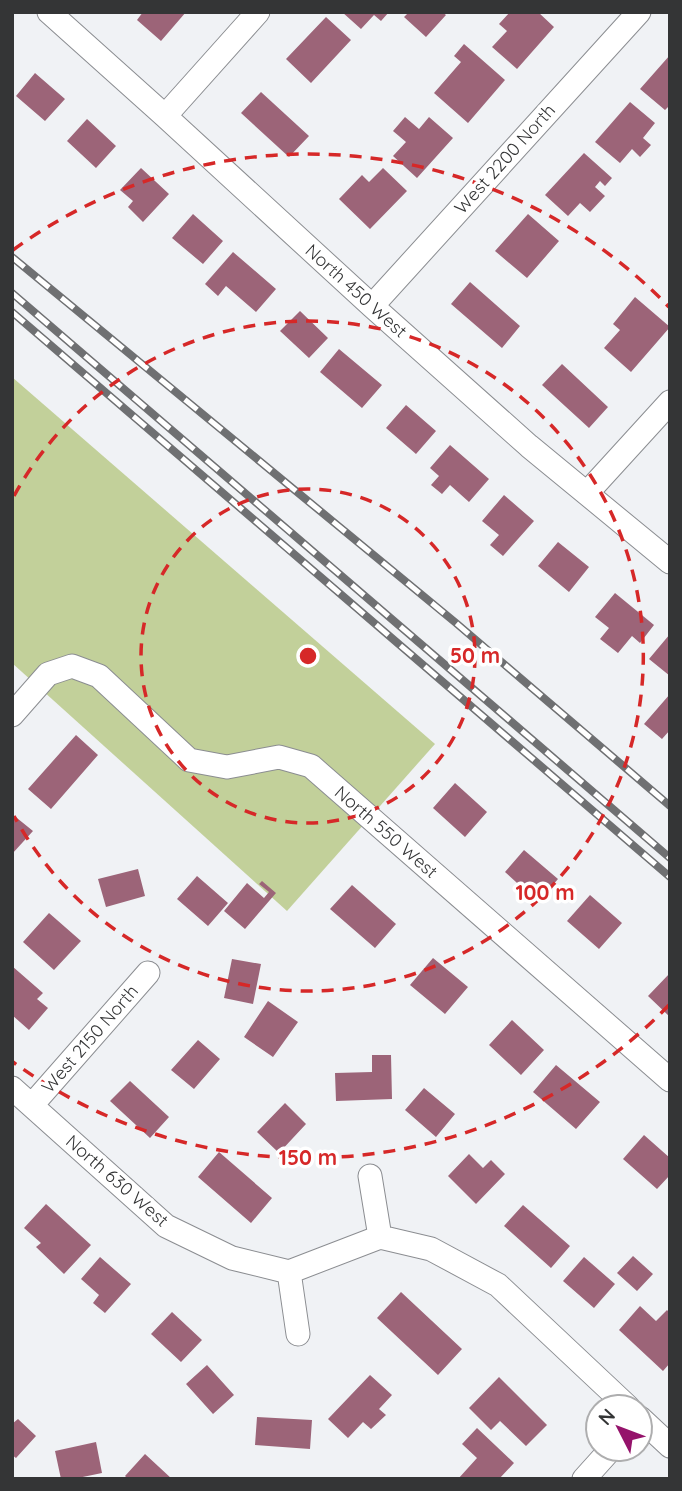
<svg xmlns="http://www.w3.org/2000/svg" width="682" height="1491" font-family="Quicksand,sans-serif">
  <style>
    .green { fill: #c2d09a }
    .building { fill: #9c6478 }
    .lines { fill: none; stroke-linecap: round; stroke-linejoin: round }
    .street-casing { stroke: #8b8d91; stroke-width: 25 }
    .street { stroke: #fff; stroke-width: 23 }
    .rail-casing { stroke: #6f7072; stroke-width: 8 }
    .rail { stroke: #fff; stroke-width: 5; stroke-dasharray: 16; stroke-linecap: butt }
    .ring { fill: none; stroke: #d62828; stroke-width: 3.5; stroke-dasharray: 12 9 }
    .labels { text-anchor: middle; stroke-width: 7; stroke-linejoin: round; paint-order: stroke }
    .street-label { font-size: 18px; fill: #343536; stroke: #fff }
    .centre { fill: #d62828; stroke: #fff; stroke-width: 3.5 }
    .ring-label { font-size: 21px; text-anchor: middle; font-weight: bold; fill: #d62828; stroke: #fff; stroke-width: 7; stroke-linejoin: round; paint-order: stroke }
  </style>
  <rect width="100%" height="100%" fill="#f0f2f5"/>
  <path class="green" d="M12,377L435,744L287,911L12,663Z"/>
  <path class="building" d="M143,12H186L161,41L137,20Z
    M342,12H389L381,21L374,15L361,29Z
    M409,12H442L446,15L426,37L404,17Z
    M510,12H538L554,27L517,69L492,47L507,31L499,24Z
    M326,17L351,40L311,83L286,59Z
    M464,44L505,80L468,123L434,93L461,62L454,56Z
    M670,55V105L665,110L640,89Z
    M35,73L65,99L45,121L16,96Z
    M261,92L309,136L289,157L241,113Z
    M630,102L655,123L643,138L651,145L640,157L632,149L620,163L595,142Z
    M405,117L419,129L429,117L453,138L417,178L393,156L406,142L393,131Z
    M87,119L116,146L96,168L67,141Z
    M584,153L612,178L605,186L600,181L595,187L605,196L590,212L580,203L568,216L545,195Z
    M141,168L169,194L143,222L128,207L133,201L120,190Z
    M383,168L407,191L370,229L339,199L362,175L369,182Z
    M193,214L223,241L203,264L172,238Z
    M528,214L559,241L527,278L495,251Z
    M233,252L276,289L256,312L226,286L218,296L205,284Z
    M470,282L520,326L502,348L451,304Z
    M635,297L670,327L631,372L604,348L620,330L613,324Z
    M300,311L328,338L309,358L280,331Z
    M339,349L382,385L362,408L320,372Z
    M562,364L608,407L589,428L542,385Z
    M406,405L436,431L416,454L386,428Z
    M450,445L489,479L469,502L450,485L442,494L431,485L439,476L430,468Z
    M504,495L534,521L503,556L490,545L499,535L482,521Z
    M558,542L589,567L569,592L538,566Z
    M615,593L654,625L640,643L632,636L618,653L600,639L609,628L595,617Z
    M670,634V676L649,659Z
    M670,694V730L662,739L644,724Z
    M76,735L98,755L51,809L28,789Z
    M455,783L487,812L465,837L433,808Z
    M12,814L33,831L12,854Z
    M524,850L558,879L538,902L505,872Z
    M138,869L145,896L106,907L98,879Z
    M197,876L228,903L208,926L177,899Z
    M262,881L276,893L245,929L224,911L247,883L264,898L269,892L259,884Z
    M352,885L396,924L375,948L330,909Z
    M590,895L622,923L599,949L567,921Z
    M49,913L81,941L54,970L23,942Z
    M433,958L468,987L445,1014L410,985Z
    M232,959L261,964L253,1004L224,998Z
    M12,966L43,993L37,999L48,1008L29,1030L12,1015Z
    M670,973V1017L648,996Z
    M268,1001L298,1022L273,1057L244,1037Z
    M512,1020L544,1050L521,1075L489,1045Z
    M198,1040L220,1059L194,1089L171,1070Z
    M372,1055H391L392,1099L336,1101L335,1073L372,1072Z
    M556,1065L600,1102L576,1129L533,1092Z
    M130,1081L169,1117L150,1138L110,1101Z
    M424,1088L455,1114L436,1137L405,1110Z
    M285,1103L306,1124L279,1153L257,1132Z
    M644,1135L670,1158V1175L657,1189L623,1159Z
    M219,1152L272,1198L251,1223L198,1177Z
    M469,1154L483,1168L491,1160L505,1174L476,1204L448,1176Z
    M46,1204L91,1245L64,1274L36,1247L41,1243L24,1228Z
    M523,1205L570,1246L551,1268L504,1226Z
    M633,1256L653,1274L637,1291L617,1273Z
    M100,1257L131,1284L105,1313L93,1303L99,1295L81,1279Z
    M584,1257L615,1284L594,1308L563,1281Z
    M401,1292L462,1349L438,1375L377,1318Z
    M640,1306L656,1321L667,1310L670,1313V1363L663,1371L619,1330Z
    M172,1312L202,1340L181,1362L151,1334Z
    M207,1365L234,1395L213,1414L186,1384Z
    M370,1375L392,1395L379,1409L386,1415L371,1429L363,1422L348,1438L328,1419Z
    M499,1377L547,1425L526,1446L500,1421L491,1430L469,1408Z
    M257,1417L312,1420L310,1449L255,1445Z
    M18,1419L36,1436L16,1458L12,1455V1424Z
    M477,1428L514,1463L499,1479H458L477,1458L462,1444Z
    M96,1442L102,1473L73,1479H61L55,1451Z
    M145,1454L172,1479H128L125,1476Z"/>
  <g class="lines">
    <g class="street-casing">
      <path id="street" d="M49,12L165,116L372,306L529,446L670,562
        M165,116L258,12
        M372,306L639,12
        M587,493L670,402
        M12,715L48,674L72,666L99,676L189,760L227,767L279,757L311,766L670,1080
        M12,1088L166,1226L232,1258L289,1272L380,1237L431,1249L498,1285L628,1407
        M32,1105L148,973
        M370,1176L380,1237
        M289,1272L298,1334
        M640,1418L670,1446
        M584,1479L611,1449"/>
    </g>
    <use href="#street" class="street"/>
    <g class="rail-casing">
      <path id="rail" d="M12,257L456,623L670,806
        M12,293L670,858
        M12,312L670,877"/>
    </g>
    <use href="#rail" class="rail"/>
  </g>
  <g class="ring">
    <circle cx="308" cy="656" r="167"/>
    <path d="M14 496A335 335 0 1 1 14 816"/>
    <path d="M669 1005A502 502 0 0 1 13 1062M13 250A502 502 0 0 1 669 307"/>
  </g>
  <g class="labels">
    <g class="street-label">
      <text transform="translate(505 159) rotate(-48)" y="6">West 2200 North</text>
      <text transform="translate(356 291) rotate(42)" y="6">North 450 West</text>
      <text transform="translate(386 832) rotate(41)" y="6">North 550 West</text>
      <text transform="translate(90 1039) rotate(-49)" y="6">West 2150 North</text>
      <text transform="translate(117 1181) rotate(41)" y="6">North 630 West</text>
    </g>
  </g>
  <circle cx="308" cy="656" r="10" class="centre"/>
  <g class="ring-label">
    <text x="475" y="663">50 m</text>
    <text x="545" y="900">100 m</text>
    <text x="308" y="1165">150 m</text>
  </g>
  <rect width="682" height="1491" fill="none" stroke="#343536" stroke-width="28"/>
  <g transform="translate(619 1428) rotate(312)"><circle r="33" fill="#ffffff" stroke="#aeaeaf" stroke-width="2"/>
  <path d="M0-5L12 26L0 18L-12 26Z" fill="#95136b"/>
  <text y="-10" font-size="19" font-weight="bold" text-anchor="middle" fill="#343536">N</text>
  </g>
</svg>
